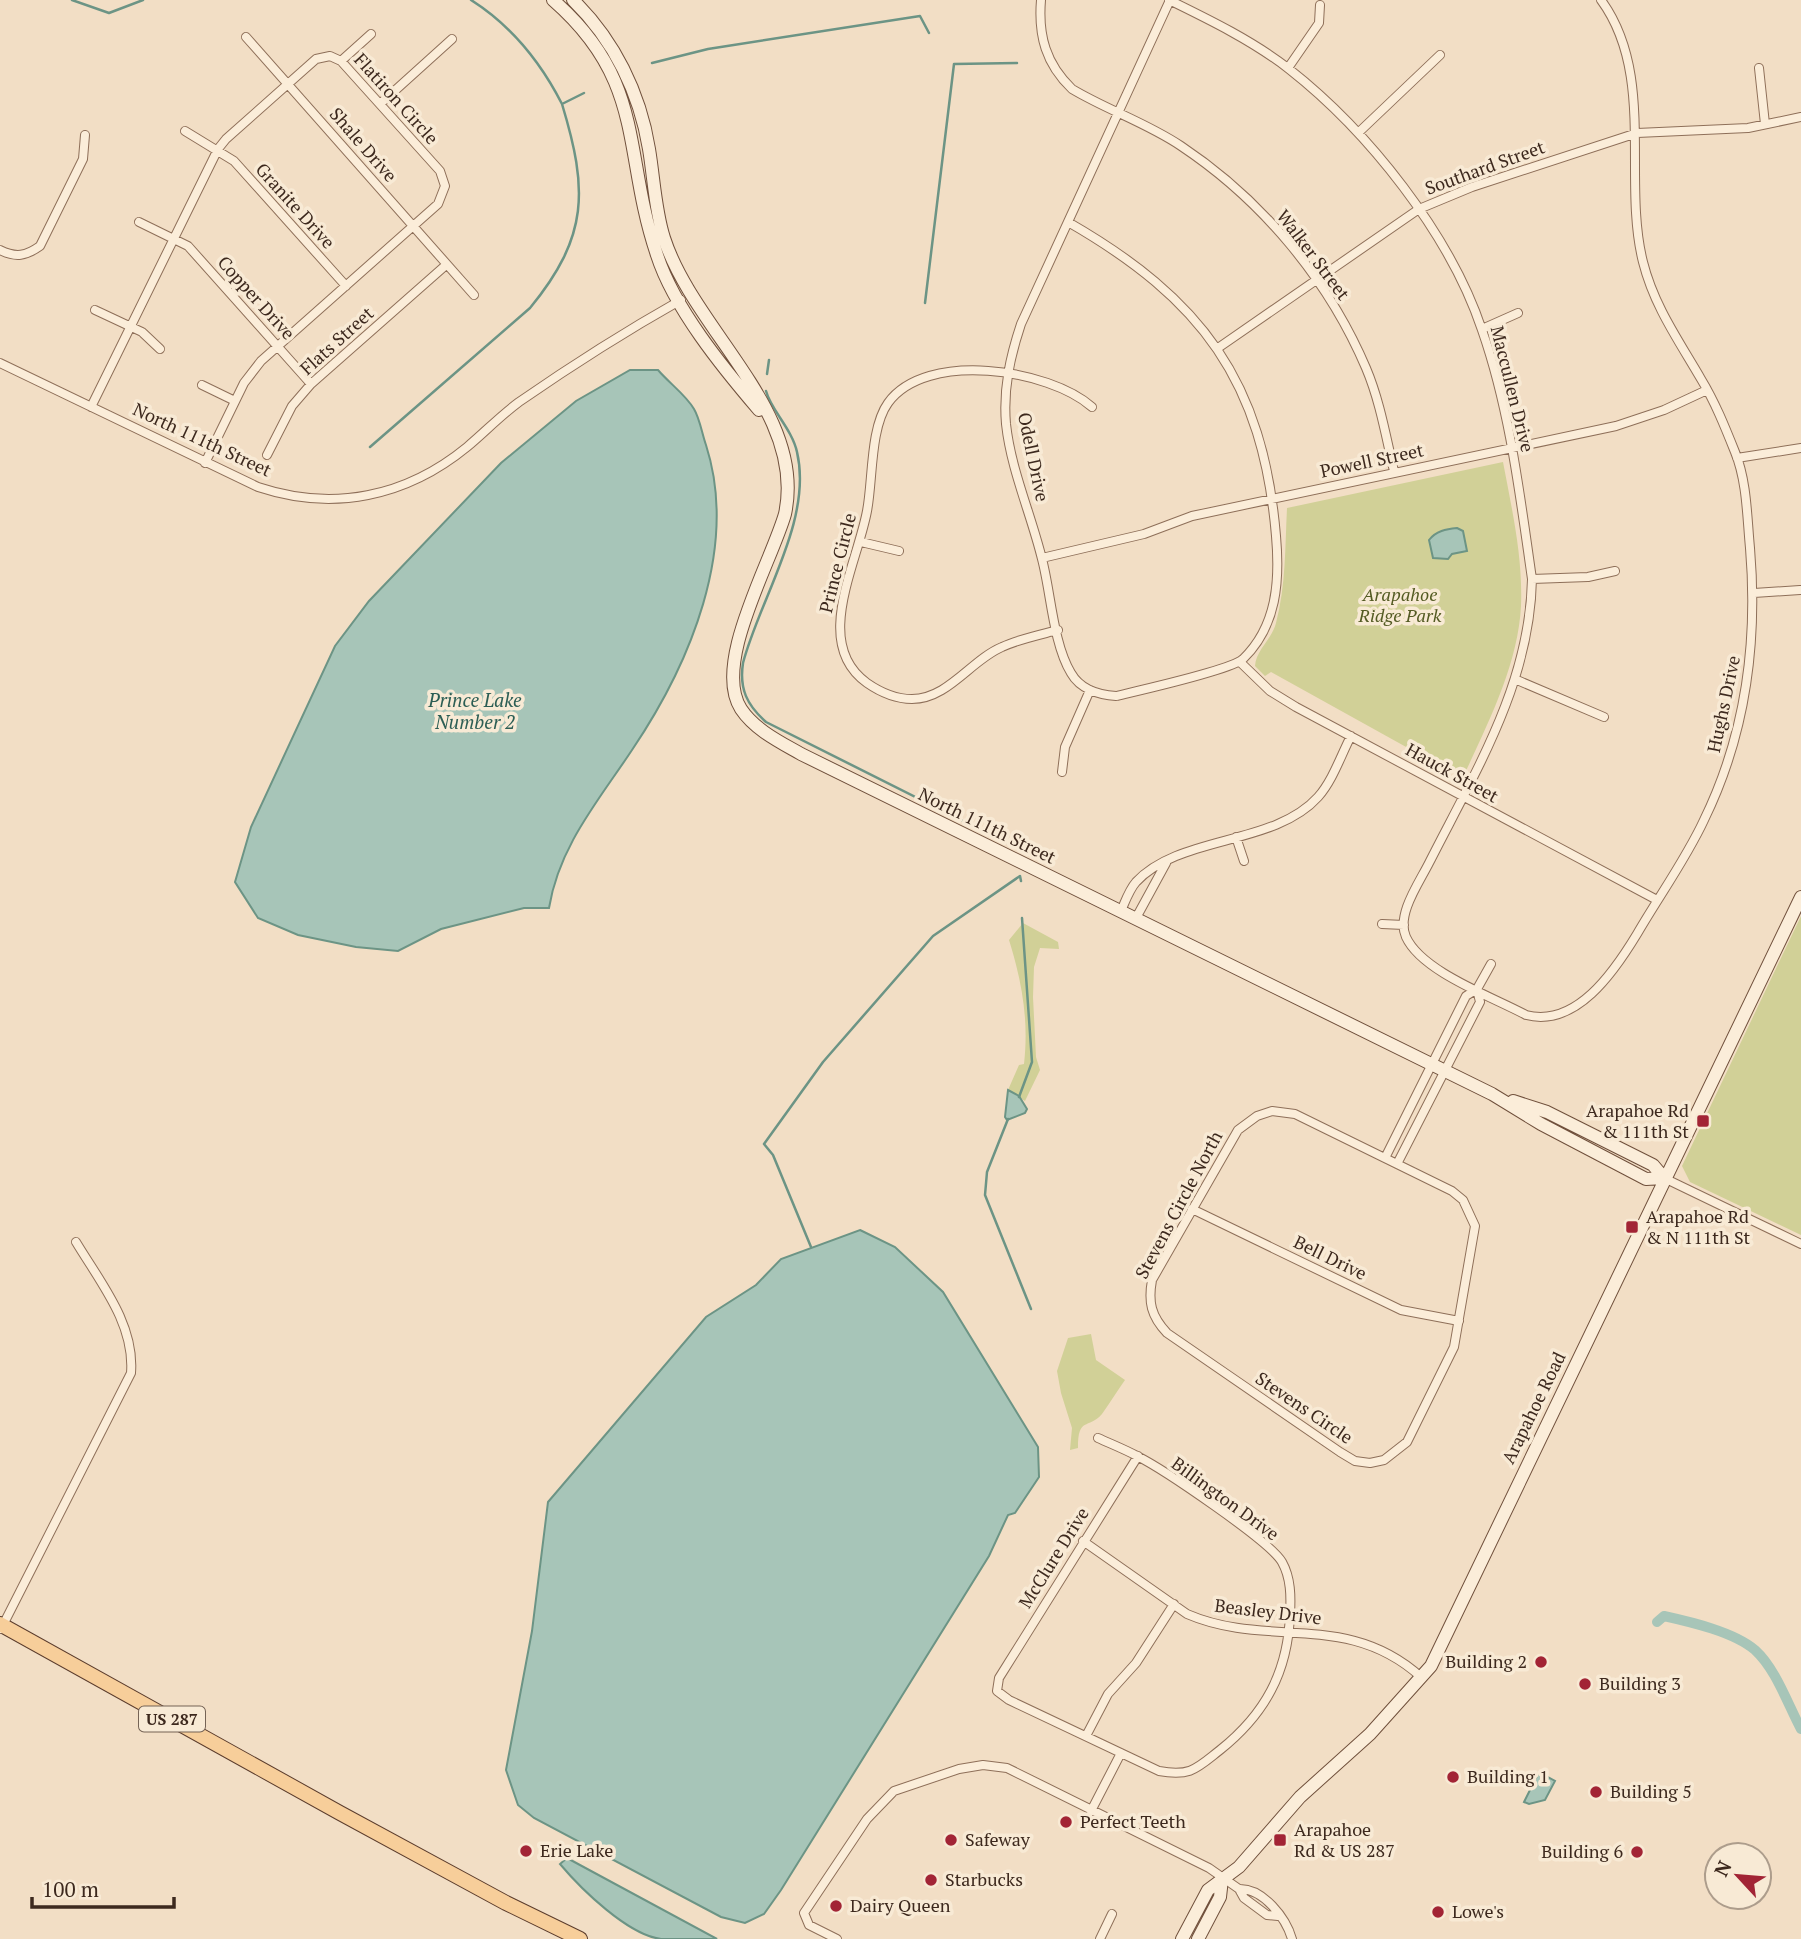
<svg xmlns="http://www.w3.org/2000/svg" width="1801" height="1939" font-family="'PT Serif',serif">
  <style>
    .green { fill: #d1d097 }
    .water { fill: #a7c5b8; stroke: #6c9485; stroke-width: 2 }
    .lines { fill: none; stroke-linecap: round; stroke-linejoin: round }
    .stream { stroke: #6c9485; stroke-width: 2.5 }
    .canal { stroke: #a7c5b8; stroke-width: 10 }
    .street-casing { stroke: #8e6f59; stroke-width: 10 }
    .secondary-casing { stroke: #70503c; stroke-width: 14 }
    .primary-casing { stroke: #5c3d2d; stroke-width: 16 }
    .street { stroke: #fbedd9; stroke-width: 8 }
    .secondary { stroke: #fbedd9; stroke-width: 12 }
    .primary { stroke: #f7ce9a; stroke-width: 14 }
    .poi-dot { fill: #a22435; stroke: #f8ead5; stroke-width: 2.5 }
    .labels { text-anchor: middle; stroke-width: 7; stroke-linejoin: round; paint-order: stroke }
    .shield { fill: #f8ead5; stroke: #756355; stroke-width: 2 }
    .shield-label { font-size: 16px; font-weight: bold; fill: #3d291e }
    .street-label { font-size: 18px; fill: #3d291e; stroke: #f8ead5 }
    .park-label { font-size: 18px; font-style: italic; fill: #545b23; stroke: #f8ead5 }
    .poi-label { font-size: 18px; fill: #3d291e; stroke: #f8ead5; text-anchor: start }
    .water-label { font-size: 19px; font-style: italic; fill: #2c5e54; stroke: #f8ead5 }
  </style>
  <rect width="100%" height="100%" fill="#f2dec5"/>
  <path class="green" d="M1503,462C1512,510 1523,557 1521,606C1518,664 1489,721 1465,773H1453L1271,672L1265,676L1255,666C1256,650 1272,639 1276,623C1286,585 1285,547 1287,508Z
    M1801,916V1235L1690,1182L1682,1166Z
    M1023,923L1058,942L1059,949L1040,948L1034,967L1033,997L1036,1057L1040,1070L1025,1101L1008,1090L1019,1065L1024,1064C1029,1020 1022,982 1009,940Z
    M1091,1334L1096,1360L1125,1380C1117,1391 1110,1403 1102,1414C1088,1430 1078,1416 1078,1448L1070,1450L1072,1428L1061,1393L1057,1371L1068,1338Z"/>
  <path class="water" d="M630,370H658C669,383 686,395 694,409C700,419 702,434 706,445C739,548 690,664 632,750C599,800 559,846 549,908H524L441,929L398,951L356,947L298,935L258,918L235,882L251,827L335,646L369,601L501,463L576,401Z
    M1457,528L1463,531L1467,551L1452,554L1448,559L1433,558L1429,540C1436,531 1446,529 1457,528Z
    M1008,1090L1019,1096L1027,1109L1025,1113L1007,1120L1005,1117Z
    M860,1230L895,1247L943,1292L1038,1447L1039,1477L1015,1513L1008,1515L989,1556L781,1890L764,1914L745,1923L721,1917L534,1818L518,1805L506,1770L532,1631L548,1502L706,1317L756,1285L781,1259Z
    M1539,1772L1555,1781L1545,1800L1529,1804L1524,1802Z
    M567,1858L717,1939C698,1939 679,1939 661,1939C628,1935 581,1889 560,1864Z"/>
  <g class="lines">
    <path class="stream" d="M72,0L109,13L143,0
      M471,0C512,26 540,61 562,104L584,93
      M652,63L708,49L920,16L929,33
      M925,303L954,64L1017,63
      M767,374L769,360
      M766,391C771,410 792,429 797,452C813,520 760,598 743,663C739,689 747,705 766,722L1017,848
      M370,447L530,308C589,236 588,190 562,104
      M1019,1097L1032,1062L1022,918
      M1008,1119L987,1172L985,1195L1031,1309
      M811,1247L773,1155L764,1144L823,1062L933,936L1020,876L1021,881"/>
    <path class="canal" d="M1657,1622L1664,1616C1691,1622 1734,1632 1755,1650C1776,1669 1788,1705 1801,1729"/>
    <g class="street-casing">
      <path id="street" d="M1041,0C1038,36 1046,64 1072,89C1107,110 1147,123 1181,146C1262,200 1328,279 1366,368C1380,401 1386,437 1394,471
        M1169,0C1210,20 1253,41 1289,69C1368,131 1450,234 1482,330C1510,410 1520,496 1532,579C1530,684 1475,772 1429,863C1419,883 1396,915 1406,937C1422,972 1493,997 1526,1015C1576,1028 1614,972 1637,934C1659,896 1686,859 1704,820C1746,734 1758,643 1750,548C1747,517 1747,481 1735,452C1725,427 1715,402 1701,379C1679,341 1654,306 1643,262C1622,179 1656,75 1601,0
        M246,37L474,295
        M341,61L371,34
        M1288,68L1319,23L1320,5
        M1759,68L1765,124
        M380,104L452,39
        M185,131L234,161L346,286
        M1358,133L1440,55
        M139,222L188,246L311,384
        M1068,222C1202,299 1263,381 1276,536C1280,581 1277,626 1243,659C1231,670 1137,691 1116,696C1099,695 1080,689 1071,673C1053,643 1051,593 1042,559C1031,514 1011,470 1006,424C1003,389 1010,357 1021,324L1170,0
        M0,250C16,258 26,256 40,246L83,159L85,135
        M95,310L142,332L160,349
        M1482,329L1518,313
        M1218,348L1419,209L1472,187L1637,133L1748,128L1801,117
        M0,363L258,487C333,512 406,497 467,447C485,432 500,416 519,402C571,366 626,331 681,300
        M202,385L235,401
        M91,407L218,149L226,139L316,59L330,56L341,61L440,171L445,186L438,204L261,361L244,383L205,463
        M267,455L292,406L311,384L446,265
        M1737,458L1801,448
        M861,542L899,551
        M1042,558L1144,534L1192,516L1616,426L1664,410L1707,390
        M1532,579L1588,577L1615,571
        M1754,593L1800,590
        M1058,630C1039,635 1019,639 1002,647C971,660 948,699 912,699C896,699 880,692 867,683C812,644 857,565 867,511C873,480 870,428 888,403C926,350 1049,369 1092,407
        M1240,662L1270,691L1296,707L1657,900
        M1517,680L1604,717
        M1062,772L1065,747L1090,690
        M1236,837L1244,861
        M1121,911C1125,902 1129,890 1136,882C1179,835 1274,846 1318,797C1333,780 1341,755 1351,736
        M1136,918L1166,863
        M1382,924L1404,925
        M1272,1111L1295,1114L1452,1191L1463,1200L1475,1226L1454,1347L1407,1442L1384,1460L1370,1463L1355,1461L1340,1452L1167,1333C1151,1316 1148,1302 1152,1280L1238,1130L1257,1116Z
        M1385,1158L1466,996L1477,989L1491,964
        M1397,1164L1480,1002L1477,989
        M1664,1178L1801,1244
        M1192,1209L1401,1310L1459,1321
        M1098,1438C1111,1444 1124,1449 1137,1456C1163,1469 1270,1541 1282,1562C1291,1578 1291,1597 1290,1614C1288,1672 1265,1714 1220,1750C1197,1768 1191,1777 1159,1771L1009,1700L997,1691L999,1678L1138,1456
        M1083,1541L1187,1614C1268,1649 1347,1610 1421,1677
        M1,1629L131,1373C135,1324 100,1282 76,1242
        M1086,1736L1108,1694L1136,1663L1174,1604
        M1091,1811L1121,1753
        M1239,1889C1263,1888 1286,1918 1292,1939
        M837,1939L809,1925L804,1913L867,1819L894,1791L959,1769L983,1765L1007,1768L1209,1868L1239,1889L1244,1898L1267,1915L1278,1916
        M1100,1939L1112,1914"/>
    </g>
    <g class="secondary-casing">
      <path id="secondary" d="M553,0C647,82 622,152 657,255C674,308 723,368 759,410
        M573,0C614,40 640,93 649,149C654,179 655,210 664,238C694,331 807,412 785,514C771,563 712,664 741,709C755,730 780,742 801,754L1492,1094L1541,1124L1646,1179L1664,1178
        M1513,1101L1547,1112L1653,1165L1664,1178
        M1182,1939L1208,1890L1239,1867L1300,1797L1370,1734L1431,1666L1801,897
        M1198,1939L1220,1897L1222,1879"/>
    </g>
    <g class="primary-casing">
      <path id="primary" d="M0,1624L340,1813L506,1903L580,1939"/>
    </g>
    <use href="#street" class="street"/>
    <use href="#secondary" class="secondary"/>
    <use href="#primary" class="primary"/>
  </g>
  <g class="poi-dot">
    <rect x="1696" y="1114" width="14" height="14" rx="3.5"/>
    <rect x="1625" y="1220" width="14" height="14" rx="3.5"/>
    <circle cx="1541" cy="1662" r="7"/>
    <circle cx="1585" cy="1684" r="7"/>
    <circle cx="1453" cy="1777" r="7"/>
    <circle cx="1596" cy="1792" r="7"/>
    <circle cx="1066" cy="1822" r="7"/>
    <circle cx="951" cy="1840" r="7"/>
    <rect x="1273" y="1833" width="14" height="14" rx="3.5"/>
    <circle cx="526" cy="1851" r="7"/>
    <circle cx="1637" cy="1852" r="7"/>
    <circle cx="931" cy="1880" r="7"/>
    <circle cx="836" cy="1906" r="7"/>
    <circle cx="1438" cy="1912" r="7"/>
  </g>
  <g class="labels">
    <rect class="shield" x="139" y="1706.5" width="66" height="25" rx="5"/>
    <g class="shield-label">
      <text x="172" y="1725">US 287</text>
    </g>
    <g class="street-label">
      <text transform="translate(396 99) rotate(48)" y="6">Flatiron Circle</text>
      <text transform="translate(363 145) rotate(49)" y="6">Shale Drive</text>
      <text transform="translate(1485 168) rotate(-20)" y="6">Southard Street</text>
      <text transform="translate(295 206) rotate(48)" y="6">Granite Drive</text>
      <text transform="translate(1313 255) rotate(53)" y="6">Walker Street</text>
      <text transform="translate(256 298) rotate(48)" y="6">Copper Drive</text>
      <text transform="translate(337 341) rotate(-42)" y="6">Flats Street</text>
      <text transform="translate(1512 389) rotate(76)" y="6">Maccullen Drive</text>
      <text transform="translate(202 440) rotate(25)" y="6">North 111th Street</text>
      <text transform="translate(1033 457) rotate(78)" y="6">Odell Drive</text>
      <text transform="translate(1372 461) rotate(-12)" y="6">Powell Street</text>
      <text transform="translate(838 563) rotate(-76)" y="6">Prince Circle</text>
      <text transform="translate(1724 704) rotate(-78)" y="6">Hughs Drive</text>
      <text transform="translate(1452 773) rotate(29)" y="6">Hauck Street</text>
      <text transform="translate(987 826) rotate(26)" y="6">North 111th Street</text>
      <text transform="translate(1179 1205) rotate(-62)" y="6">Stevens Circle North</text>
      <text transform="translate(1330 1258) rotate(26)" y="6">Bell Drive</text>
      <text transform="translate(1304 1408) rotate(34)" y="6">Stevens Circle</text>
      <text transform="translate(1534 1408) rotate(-64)" y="6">Arapahoe Road</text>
      <text transform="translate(1225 1499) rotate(36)" y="6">Billington Drive</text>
      <text transform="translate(1054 1558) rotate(-58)" y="6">McClure Drive</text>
      <text transform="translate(1268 1612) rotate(7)" y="6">Beasley Drive</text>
    </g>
    <g class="park-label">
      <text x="1400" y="601">Arapahoe<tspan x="1400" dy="21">Ridge Park</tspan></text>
    </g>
    <g class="poi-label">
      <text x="1689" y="1117" text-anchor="end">Arapahoe Rd<tspan x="1689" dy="21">&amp; 111th St</tspan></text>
      <text x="1646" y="1223">Arapahoe Rd<tspan x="1646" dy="21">&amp; N 111th St</tspan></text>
      <text x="1527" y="1668" text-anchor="end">Building 2</text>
      <text x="1599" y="1690">Building 3</text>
      <text x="1467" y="1783">Building 1</text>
      <text x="1610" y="1798">Building 5</text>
      <text x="1080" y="1828">Perfect Teeth</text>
      <text x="1294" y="1836">Arapahoe<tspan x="1294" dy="21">Rd &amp; US 287</tspan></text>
      <text x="965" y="1846">Safeway</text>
      <text x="540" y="1857">Erie Lake</text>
      <text x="1623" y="1858" text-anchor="end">Building 6</text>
      <text x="945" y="1886">Starbucks</text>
      <text x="850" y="1912">Dairy Queen</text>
      <text x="1452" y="1918">Lowe's</text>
    </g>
    <g class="water-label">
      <text x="475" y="707">Prince Lake<tspan x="475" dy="22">Number 2</tspan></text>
    </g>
  </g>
  <g transform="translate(1738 1876) rotate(296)"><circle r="33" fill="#f8ead5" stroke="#ad9d8c" stroke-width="2"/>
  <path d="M0-5L12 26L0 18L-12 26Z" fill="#a22435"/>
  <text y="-10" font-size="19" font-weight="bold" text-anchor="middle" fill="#3d291e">N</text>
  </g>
  <path d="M32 1897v10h142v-10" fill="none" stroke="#3d291e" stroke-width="3.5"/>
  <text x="42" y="1897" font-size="21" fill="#3d291e" stroke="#f8ead5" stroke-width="5" paint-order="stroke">100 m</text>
</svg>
